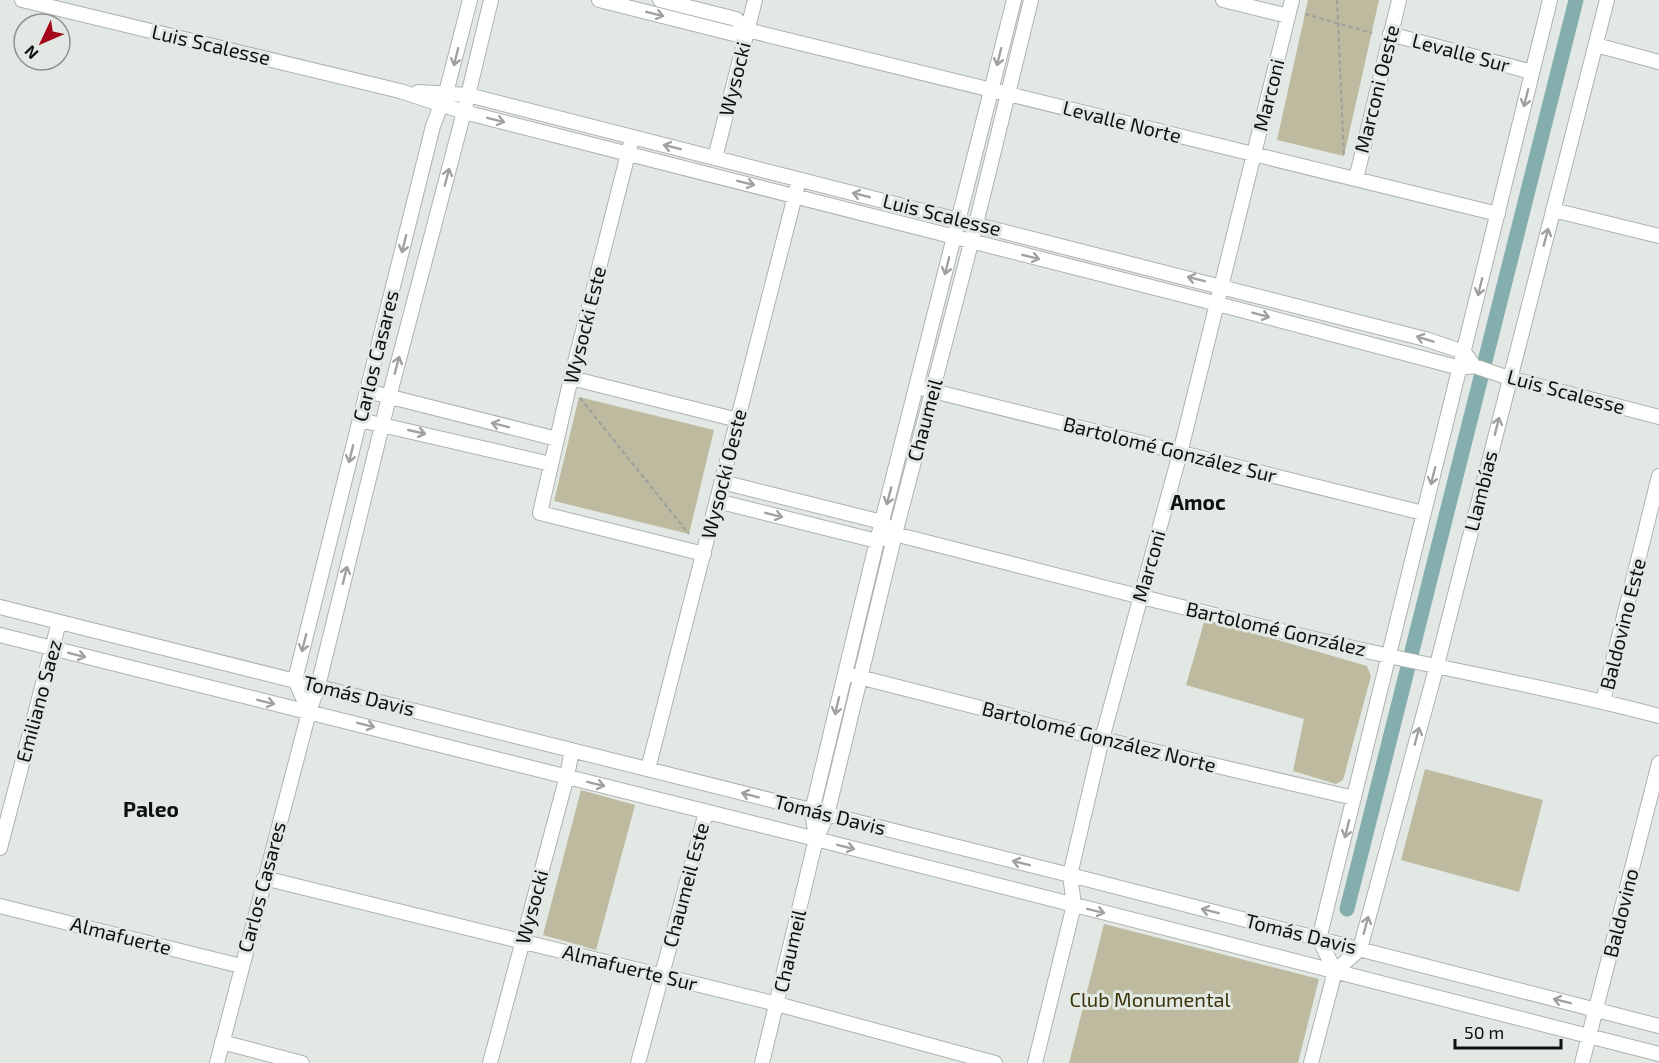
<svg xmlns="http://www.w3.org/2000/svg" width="1659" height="1063" font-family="'Exo 2',sans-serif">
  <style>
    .green { fill: #bebaa0 }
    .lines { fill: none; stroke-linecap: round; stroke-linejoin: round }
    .canal { stroke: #84adae; stroke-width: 15 }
    .street-casing { stroke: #adb3ae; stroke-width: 16 }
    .path { stroke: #9ba09c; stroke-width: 2; stroke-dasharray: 4.5 3; stroke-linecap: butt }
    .street { stroke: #fff; stroke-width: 14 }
    .oneway { stroke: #9fa09f }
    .labels { text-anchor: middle; stroke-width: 6; stroke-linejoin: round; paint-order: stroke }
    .street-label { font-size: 20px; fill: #0f110f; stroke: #e2e8e3 }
    .park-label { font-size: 20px; fill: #3c340a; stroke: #e2e8e3 }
    .neighbourhood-label { font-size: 21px; font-weight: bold; fill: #0f110f; stroke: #e2e8e3 }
  </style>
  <rect width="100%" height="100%" fill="#e2e8e3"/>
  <path class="green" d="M1308,0H1379L1344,156L1277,140Z
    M579,397L714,430L689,534L554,501Z
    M1205,619L1367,666L1371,676L1343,780L1336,784L1293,771L1304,719L1186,685Z
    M1425,769L1543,800L1519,892L1401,860Z
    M581,790L635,805L596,950L543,935Z
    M1104,924L1319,979L1298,1063H1069Z"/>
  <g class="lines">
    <path class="canal" d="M1347,909L1576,0"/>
    <g class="street-casing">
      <path id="street" d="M22,0L400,91L464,112L1218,304L1460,368L1474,366L1509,378L1659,417
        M599,0L734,34L747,30
        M660,0L736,19L747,30L1498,214
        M1014,0L877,541L812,811L816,839L827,815L895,534L976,224L1031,0
        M1223,0L1288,16
        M1390,34L1532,72
        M1596,45L1659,62
        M418,92L468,95L1425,339L1464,352L1474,366
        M630,146L571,378L540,513L704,554
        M715,158L755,0
        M1356,179L1399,0
        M1553,210L1659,236
        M571,378L738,420
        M925,389L1423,513
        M367,391L557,439
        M360,420L551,464
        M722,482L882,522L895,534C1059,576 1223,619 1389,656C1479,676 1570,692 1659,716
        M717,501L877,541L885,538
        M0,607L1070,875L1659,1026
        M0,635L816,839L1659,1054
        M855,676L1102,739L1354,798
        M1603,701L1659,476
        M309,712L295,680L433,126L447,89L470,0
        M648,769L797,188
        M0,848L59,622
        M264,878L777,1004L995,1063
        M0,906L241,966
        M1335,971L1319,939L1550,0
        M222,1042L302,1063
        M217,1063L309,712L318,686L389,397L464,112L491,0
        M490,1063L567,776L572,750
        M638,1063L706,812
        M762,1063L816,839
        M1035,1063L1074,905L1070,875L1102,739L1180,453L1292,0
        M1311,1063L1335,971L1360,949L1437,665L1607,0
        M1582,1063L1659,763"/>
    </g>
    <path class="path" d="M1337,0L1344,156
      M1305,14L1372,33
      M580,398L689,534"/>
    <use href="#street" class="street"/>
  </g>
  <defs><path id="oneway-shaft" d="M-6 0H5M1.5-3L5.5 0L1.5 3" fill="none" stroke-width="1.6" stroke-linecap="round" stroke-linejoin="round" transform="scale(1.5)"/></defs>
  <g class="oneway">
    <use href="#oneway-shaft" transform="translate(655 14) rotate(14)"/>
    <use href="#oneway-shaft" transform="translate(456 57) rotate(104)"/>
    <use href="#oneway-shaft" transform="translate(999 57) rotate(104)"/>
    <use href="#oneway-shaft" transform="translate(1526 98) rotate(104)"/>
    <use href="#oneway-shaft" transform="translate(496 120) rotate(14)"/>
    <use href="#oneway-shaft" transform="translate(672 147) rotate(-166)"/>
    <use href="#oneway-shaft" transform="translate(447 177) rotate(-75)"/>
    <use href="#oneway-shaft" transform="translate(746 183) rotate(14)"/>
    <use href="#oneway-shaft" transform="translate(861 195) rotate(-166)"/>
    <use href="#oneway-shaft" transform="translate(1546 237) rotate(-75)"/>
    <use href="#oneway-shaft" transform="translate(404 244) rotate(104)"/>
    <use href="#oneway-shaft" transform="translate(1031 257) rotate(14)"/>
    <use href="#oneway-shaft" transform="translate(947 266) rotate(104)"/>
    <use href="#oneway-shaft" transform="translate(1196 279) rotate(-166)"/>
    <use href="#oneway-shaft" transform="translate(1480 287) rotate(104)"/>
    <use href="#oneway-shaft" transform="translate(1261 315) rotate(15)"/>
    <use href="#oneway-shaft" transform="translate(1425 339) rotate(-163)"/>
    <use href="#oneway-shaft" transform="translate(397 365) rotate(-75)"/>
    <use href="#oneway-shaft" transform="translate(500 425) rotate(-166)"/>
    <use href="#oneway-shaft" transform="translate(1497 426) rotate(-76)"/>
    <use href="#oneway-shaft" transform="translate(417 432) rotate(13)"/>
    <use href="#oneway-shaft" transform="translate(351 454) rotate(104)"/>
    <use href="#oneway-shaft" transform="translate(1433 476) rotate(104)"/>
    <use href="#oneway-shaft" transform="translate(889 496) rotate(105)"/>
    <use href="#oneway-shaft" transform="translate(774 515) rotate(14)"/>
    <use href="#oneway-shaft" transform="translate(345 575) rotate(-76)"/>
    <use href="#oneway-shaft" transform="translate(304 643) rotate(104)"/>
    <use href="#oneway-shaft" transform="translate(77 655) rotate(14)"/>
    <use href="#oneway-shaft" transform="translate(266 702) rotate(14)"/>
    <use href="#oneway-shaft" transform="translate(837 706) rotate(103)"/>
    <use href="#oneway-shaft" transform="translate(366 725) rotate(14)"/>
    <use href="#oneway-shaft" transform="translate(1417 736) rotate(-75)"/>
    <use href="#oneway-shaft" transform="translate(596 784) rotate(14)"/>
    <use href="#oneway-shaft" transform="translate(750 795) rotate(-165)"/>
    <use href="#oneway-shaft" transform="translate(1347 829) rotate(104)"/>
    <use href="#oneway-shaft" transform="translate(846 847) rotate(14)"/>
    <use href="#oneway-shaft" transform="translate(1021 863) rotate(-166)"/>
    <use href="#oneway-shaft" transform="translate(1096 911) rotate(14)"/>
    <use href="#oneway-shaft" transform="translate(1210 911) rotate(-166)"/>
    <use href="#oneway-shaft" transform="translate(1366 925) rotate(-75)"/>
    <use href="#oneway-shaft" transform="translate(1562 1001) rotate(-166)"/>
  </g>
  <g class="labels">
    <g class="street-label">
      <text transform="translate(211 45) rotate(13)" y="7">Luis Scalesse</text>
      <text transform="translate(1461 53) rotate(15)" y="7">Levalle Sur</text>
      <text transform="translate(735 79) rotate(-76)" y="7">Wysocki</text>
      <text transform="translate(1377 89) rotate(-76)" y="7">Marconi Oeste</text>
      <text transform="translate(1269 95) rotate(-76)" y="7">Marconi</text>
      <text transform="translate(1122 122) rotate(14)" y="7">Levalle Norte</text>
      <text transform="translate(942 215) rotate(14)" y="7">Luis Scalesse</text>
      <text transform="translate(585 325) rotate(-76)" y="7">Wysocki Este</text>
      <text transform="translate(376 356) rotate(-76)" y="7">Carlos Casares</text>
      <text transform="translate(1566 392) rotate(15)" y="7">Luis Scalesse</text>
      <text transform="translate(925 420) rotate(-75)" y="7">Chaumeil</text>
      <text transform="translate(1170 450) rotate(14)" y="7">Bartolomé González Sur</text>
      <text transform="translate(724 474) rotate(-76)" y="7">Wysocki Oeste</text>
      <text transform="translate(1481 491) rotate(-76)" y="7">Llambías</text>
      <text transform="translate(1149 566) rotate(-74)" y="7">Marconi</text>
      <text transform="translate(1623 624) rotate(-76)" y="7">Baldovino Este</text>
      <text transform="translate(1276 629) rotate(13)" y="7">Bartolomé González</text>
      <text transform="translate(359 696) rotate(14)" y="7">Tomás Davis</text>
      <text transform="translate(39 701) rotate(-75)" y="7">Emiliano Saez</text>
      <text transform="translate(1099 737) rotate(14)" y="7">Bartolomé González Norte</text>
      <text transform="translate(830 815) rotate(14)" y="7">Tomás Davis</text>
      <text transform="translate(686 885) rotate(-75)" y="7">Chaumeil Este</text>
      <text transform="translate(262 887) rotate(-75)" y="7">Carlos Casares</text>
      <text transform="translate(532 907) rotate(-75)" y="7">Wysocki</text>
      <text transform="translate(1621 913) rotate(-76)" y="7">Baldovino</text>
      <text transform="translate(1301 934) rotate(14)" y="7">Tomás Davis</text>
      <text transform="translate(121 936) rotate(14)" y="7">Almafuerte</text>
      <text transform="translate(790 951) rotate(-77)" y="7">Chaumeil</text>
      <text transform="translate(630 968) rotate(14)" y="7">Almafuerte Sur</text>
    </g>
    <g class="park-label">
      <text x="1150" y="1007">Club Monumental</text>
    </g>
    <g class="neighbourhood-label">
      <text x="1198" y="510">Amoc</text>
      <text x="151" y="817">Paleo</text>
    </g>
  </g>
  <g transform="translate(42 42) rotate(226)"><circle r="28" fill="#e2e8e3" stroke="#8e928e" stroke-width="1.5"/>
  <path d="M0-4.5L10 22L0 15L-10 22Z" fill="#a30719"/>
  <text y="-9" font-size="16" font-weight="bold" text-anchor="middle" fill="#0f110f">N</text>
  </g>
  <path d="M1455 1039v9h106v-9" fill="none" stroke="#0f110f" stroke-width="3"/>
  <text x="1464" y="1039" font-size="18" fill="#0f110f" stroke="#e2e8e3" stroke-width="4.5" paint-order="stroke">50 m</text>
</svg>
